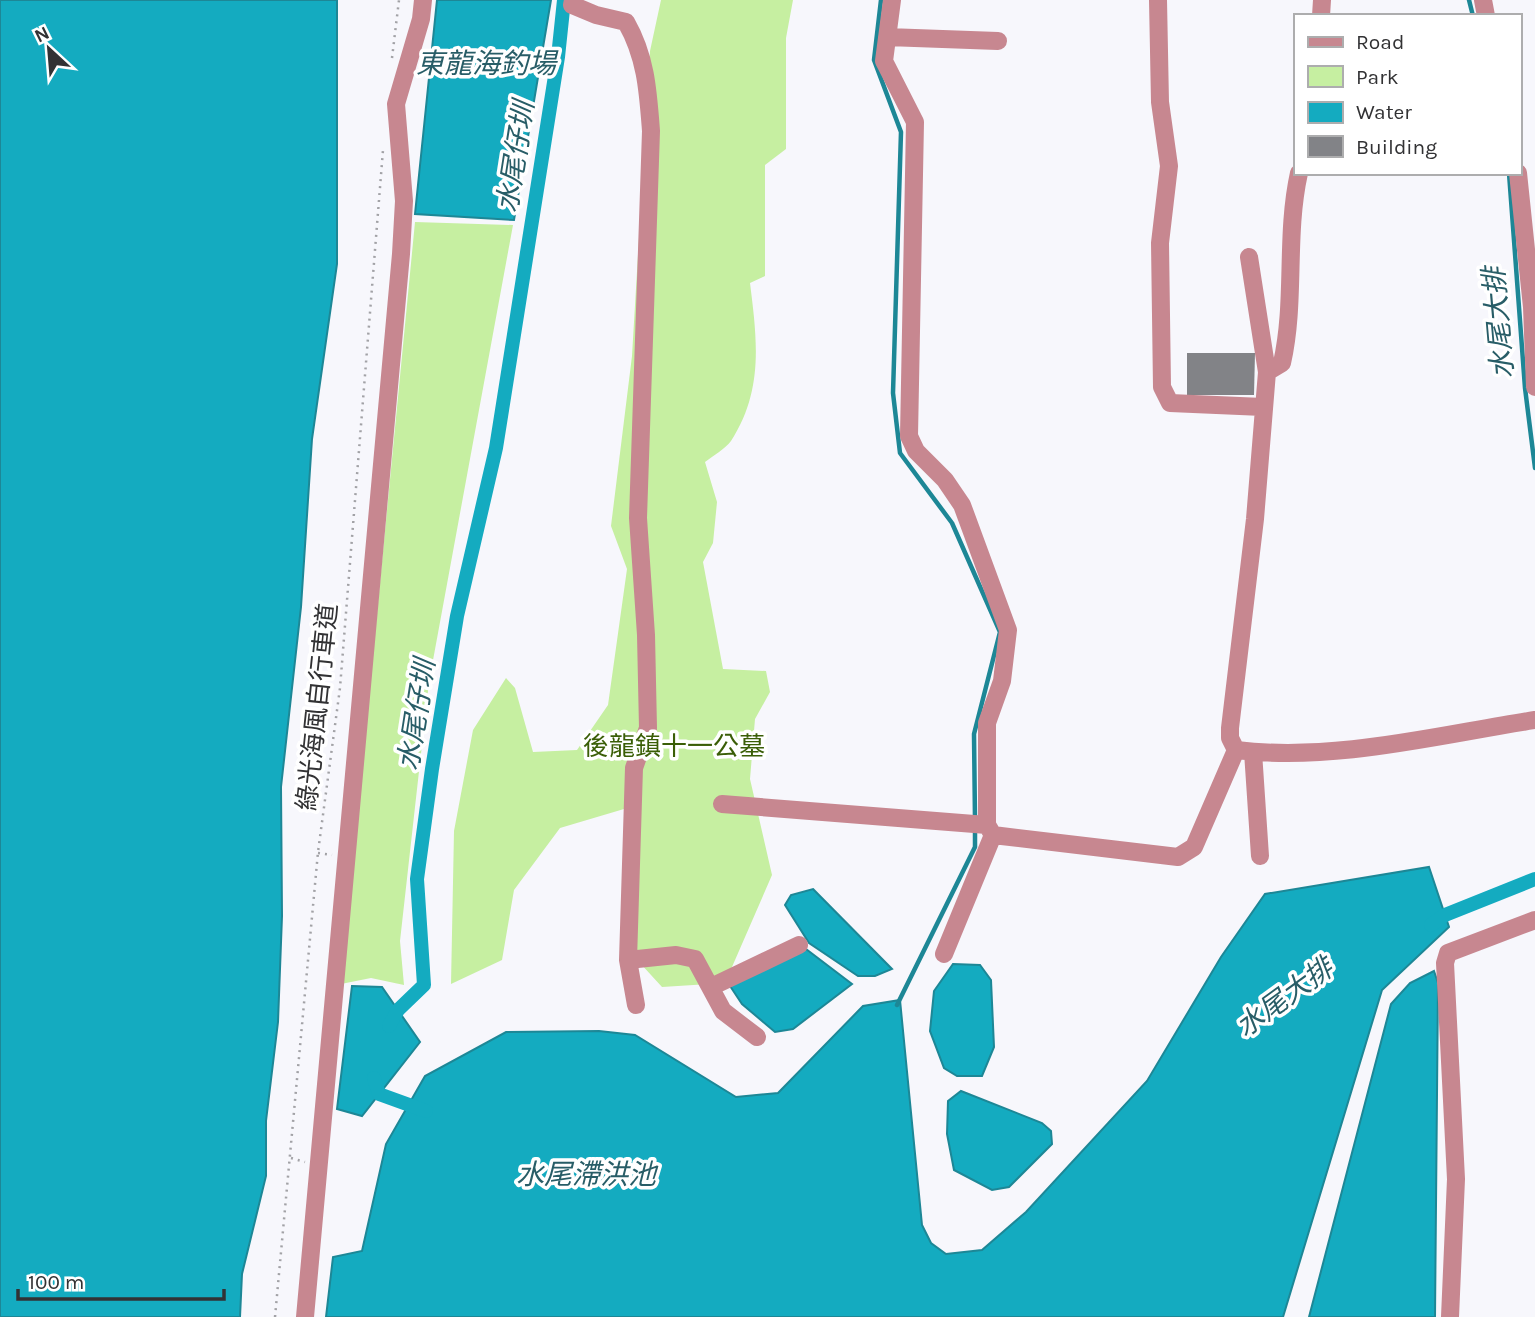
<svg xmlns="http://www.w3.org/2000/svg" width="1535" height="1317" font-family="Karla,'Noto Sans TC',sans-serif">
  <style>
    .green { fill: #c6efa1 }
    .water { fill: #14abc0; stroke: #1d8796; stroke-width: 2 }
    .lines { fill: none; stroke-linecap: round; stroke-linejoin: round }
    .stream { stroke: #1d8796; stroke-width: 4.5 }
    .canal { stroke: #14abc0; stroke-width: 14 }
    .building { fill: #828387 }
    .path { stroke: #a2a2a6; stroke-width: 2.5; stroke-dasharray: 2 5; stroke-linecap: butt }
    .minor { stroke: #c78790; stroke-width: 18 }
    .labels { text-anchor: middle; stroke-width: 7; stroke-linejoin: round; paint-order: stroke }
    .street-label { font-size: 26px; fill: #323234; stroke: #fff }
    .park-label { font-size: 26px; fill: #3a5e07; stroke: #fff }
    .water-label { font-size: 28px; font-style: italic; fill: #285d67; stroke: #fff }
  </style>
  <rect width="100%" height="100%" fill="#f7f7fc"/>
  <path class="green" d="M661,0H793L786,38V149L765,165V276L750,283C757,339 764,390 731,441C725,449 713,456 705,462L717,502L713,543L703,562L723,669L766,671L770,692L755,719L750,779L772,875L725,983L662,987L629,951L624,809L560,828L514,890L502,960L451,984L454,831L473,730L506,678L515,688L533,752L577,750L608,705L627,569L611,526L632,356L650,51Z
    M415,222L513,225L429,682L400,941L404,985L371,978L341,984Z"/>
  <path class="water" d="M0,0H337V264L312,439L301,607L281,787L282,916L278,1022L266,1121V1176L242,1274L240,1317H0Z
    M437,0H551L514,220L415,214Z
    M1429,867L1449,927L1382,990L1283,1317H326L333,1257L362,1251L386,1144L425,1076L506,1032L599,1031L635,1035L736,1097L778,1093L863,1006L900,1000L922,1225L931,1243L946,1254L982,1250L1026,1212L1147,1081L1221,957L1265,894Z
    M813,889L892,969L875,976H858L809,943L785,905L791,895Z
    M806,949L852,984L793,1029L775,1032L742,1004L730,986Z
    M953,964L980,965L991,980L994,1047L982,1076H957L944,1068L930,1031L934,991Z
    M1434,971L1438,983L1435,1317H1309L1391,1004L1410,983Z
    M352,986L382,987L420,1042L362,1116L337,1109Z
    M961,1091L1042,1123L1051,1131L1052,1144L1009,1187L992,1190L954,1170L947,1134L948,1101Z"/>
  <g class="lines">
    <path class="stream" d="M881,0L874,60L901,132L893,393L900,453L952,523L1000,632L974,734L975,820
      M1469,0L1473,16
      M1509,173L1525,388L1535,468
      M897,1005L975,847V829"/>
    <path class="canal" d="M1431,925L1445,915L1535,879
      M389,1026L398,1010L424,985L417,879L432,769L457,616L496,448L558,57L564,0
      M374,1078L379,1094L426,1111"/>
  </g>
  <path class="building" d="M1187,353H1255L1254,395H1187Z"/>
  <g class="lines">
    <path class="path" d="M392,58L399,0
      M318,853L332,855
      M291,1158L305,1162
      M275,1317L318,852L340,688L383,150"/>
    <path class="minor" d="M573,0L572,5L596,15L626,22C646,57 648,91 651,131L638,518L646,635L648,728L634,768L628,960L636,1005
      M892,0L884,61L915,122L909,436L916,451L945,480L962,505L1008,630L1002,681L987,723V825L993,835L1178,857L1194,847L1236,750C1335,762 1438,735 1535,720
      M1158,0L1160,102L1169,166L1160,243L1162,387L1170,403L1263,407
      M1483,0L1486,16
      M1321,16L1322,0
      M887,37L998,41
      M1518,173L1532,307L1535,387
      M1249,257L1267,372
      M1236,750L1230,738V728L1255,519L1267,372L1282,363C1296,301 1285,236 1299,173
      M1253,752L1260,856
      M722,804L987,825
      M944,954L993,835
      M628,960L676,955L695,959L723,1011L757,1037
      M711,987L799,945
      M305,1317L401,254L404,201L396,104L421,19L423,0
      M1450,1317L1456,1179L1445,963L1448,953L1535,920"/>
  </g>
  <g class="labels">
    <g class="street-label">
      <text transform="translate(317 707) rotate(-84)" y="9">綠光海風自行車道</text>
    </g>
    <g class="park-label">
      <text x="674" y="755">後龍鎮十一公墓</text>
    </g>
    <g class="water-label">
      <text x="486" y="73">東龍海釣場</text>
      <text transform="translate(515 157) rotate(-81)" y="10">水尾仔圳</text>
      <text transform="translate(1498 323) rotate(-95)" y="10">水尾大排</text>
      <text transform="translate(416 715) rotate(-81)" y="10">水尾仔圳</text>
      <text transform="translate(1284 997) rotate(-36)" y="10">水尾大排</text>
      <text x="586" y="1184">水尾滯洪池</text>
    </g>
  </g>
  <rect x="1294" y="14" width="228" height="161" fill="#ffffff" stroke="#adadae" stroke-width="2"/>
  <rect x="1308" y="37" width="35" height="10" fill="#c78790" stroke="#adadae" stroke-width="2"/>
  <text x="1356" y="49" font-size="21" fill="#323234">Road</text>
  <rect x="1308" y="66" width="35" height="21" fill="#c6efa1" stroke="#adadae" stroke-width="2"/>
  <text x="1356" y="84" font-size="21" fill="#323234">Park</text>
  <rect x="1308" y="102" width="35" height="21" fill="#14abc0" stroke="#adadae" stroke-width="2"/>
  <text x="1356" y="119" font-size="21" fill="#323234">Water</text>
  <rect x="1308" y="136" width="35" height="21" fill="#828387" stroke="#adadae" stroke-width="2"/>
  <text x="1356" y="154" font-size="21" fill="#323234">Building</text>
  <g transform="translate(49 49) rotate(334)" stroke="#ffffff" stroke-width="5" paint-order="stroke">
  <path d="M0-5L12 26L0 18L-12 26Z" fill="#323234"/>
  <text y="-10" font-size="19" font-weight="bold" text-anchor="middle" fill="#323234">N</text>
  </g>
  <path d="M18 1289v10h206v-10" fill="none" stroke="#323234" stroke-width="3.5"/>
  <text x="28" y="1289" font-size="21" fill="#323234" stroke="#ffffff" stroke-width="5" paint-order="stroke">100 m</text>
</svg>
